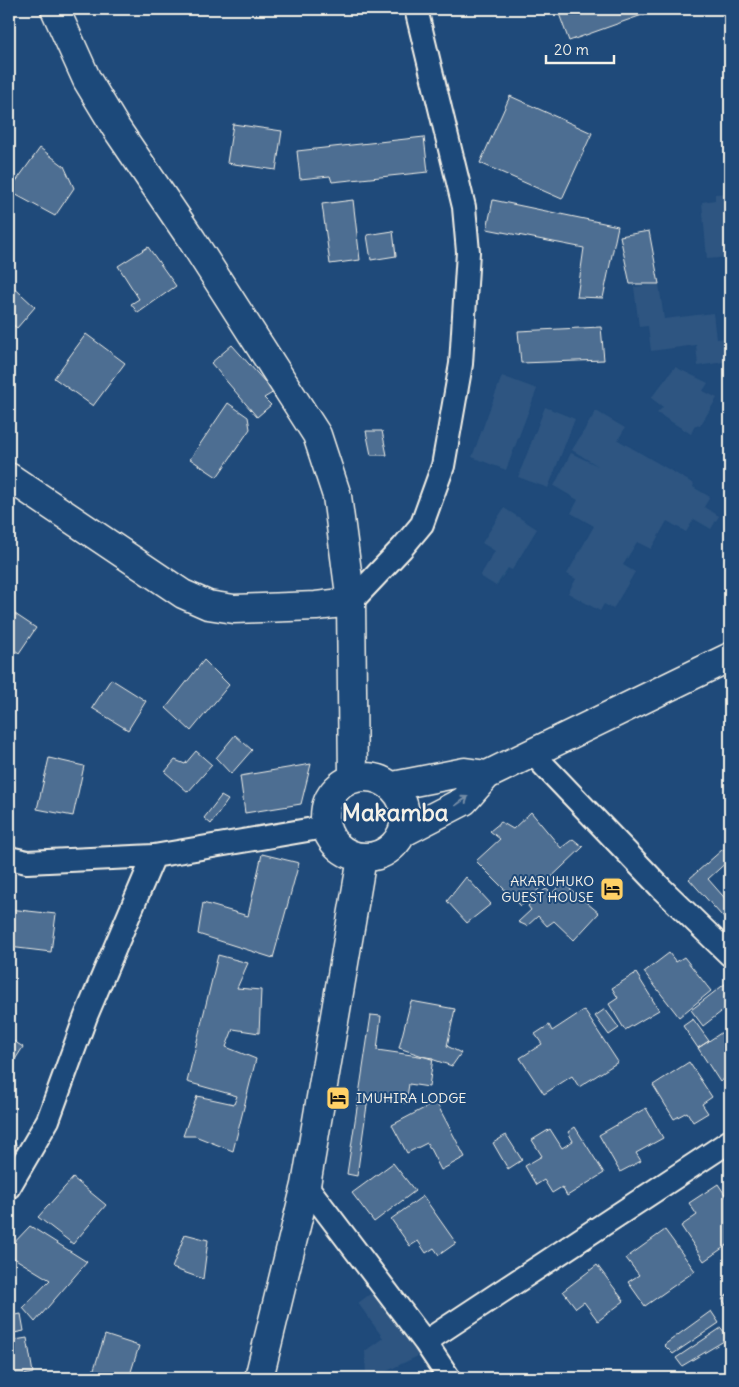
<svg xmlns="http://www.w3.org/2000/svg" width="739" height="1387" font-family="Delius,sans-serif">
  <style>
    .built { fill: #2d5581 }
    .building { fill: #4d6e92; stroke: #f4f1e8 }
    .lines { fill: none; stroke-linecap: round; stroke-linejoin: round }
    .street-casing { stroke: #f4f1e8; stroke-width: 26 }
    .secondary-casing { stroke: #f4f1e8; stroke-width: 31 }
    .primary-casing { stroke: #f4f1e8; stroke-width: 31 }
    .street { stroke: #1f4a7a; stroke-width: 22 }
    .secondary { stroke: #1f4a7a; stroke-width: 28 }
    .primary { stroke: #1f4a7a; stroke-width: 28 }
    .oneway { stroke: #748da6 }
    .labels { text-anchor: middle; stroke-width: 4; stroke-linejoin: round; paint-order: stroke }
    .poi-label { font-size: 14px; fill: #f4f1e8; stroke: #1f4a7a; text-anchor: end }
    .town-label { font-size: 24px; font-weight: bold; fill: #f4f1e8; stroke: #1f4a7a }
  </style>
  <rect width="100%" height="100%" fill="#1f4a7a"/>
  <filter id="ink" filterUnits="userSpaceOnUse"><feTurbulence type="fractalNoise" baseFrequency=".02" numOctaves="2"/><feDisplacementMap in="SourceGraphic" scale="10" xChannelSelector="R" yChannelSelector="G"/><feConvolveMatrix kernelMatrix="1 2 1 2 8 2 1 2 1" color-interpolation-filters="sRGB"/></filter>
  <g filter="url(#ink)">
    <path class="built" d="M730,193V257L707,259L702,202L715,200V194Z
      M659,284L664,319L713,313L716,339L728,338L730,361L698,366L696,345L651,351L648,326L639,327L634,287Z
      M675,367L708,383L703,391L717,398L700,426L695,425L691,434L657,413L663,407L651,398Z
      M502,376L537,389L506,470L472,457Z
      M545,407L575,419L548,488L518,477Z
      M596,411L625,428L618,440L694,484L693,487L710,497L704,507L719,516L711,529L694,519L686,532L667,521L651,549L637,542L623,565L635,572L613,609L604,604L600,611L568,593L576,579L567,574L594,526L571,513L578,500L554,486L571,453L598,466L572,450Z
      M504,508L537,529L512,570L508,568L496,586L480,576L495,551L482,543Z
      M378,1288L407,1328L420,1355L385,1372V1378H366L365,1351L383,1338L358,1303Z"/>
    <path class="building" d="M564,9H659L569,41L558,11Z
      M510,96L592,133L562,199L480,163Z
      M233,124L282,131L276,170L227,163Z
      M424,137L428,172L332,182L330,176L300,179L297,151Z
      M40,148L64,166L74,188L55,216L9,191Z
      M353,200L360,260L330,264L322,204Z
      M493,200L618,226L603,298L577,297L584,248L487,229Z
      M393,231L396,256L371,260L367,235Z
      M649,231L659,284H630L620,236Z
      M148,247L176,286L138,313L131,304L139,299L118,266Z
      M9,283L35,307L17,328L9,322Z
      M601,327L604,360L521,363L518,331Z
      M86,334L125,363L93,406L54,378Z
      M232,345L274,392L264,398L271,405L257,417L211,363Z
      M228,403L248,417L250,429L217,477L190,459Z
      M366,431H382L387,455H371Z
      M9,610L36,628L19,653L9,646Z
      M204,660L229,685L191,731L166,708Z
      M111,679L146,701L128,730L92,708Z
      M235,735L252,750L231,774L216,758Z
      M196,751L212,765L188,792L165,772L175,760L185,764Z
      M49,758L84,766L73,816L37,809Z
      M311,764L301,804L245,813L240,776Z
      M221,796L228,800L211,824L204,818Z
      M531,812L561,848L573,839L583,847L521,906L476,861L500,839L490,831L501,822L513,829Z
      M723,849L730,859L708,879L730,904V925L689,879Z
      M262,854L299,863L273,958L198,934L203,903L248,916Z
      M466,877L491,904L467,923L447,901Z
      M563,883L599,913L574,940L554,921L547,926L538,916L527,926L518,922L531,910L528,906L535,897L546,889L552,893Z
      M9,909L56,914L51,952L9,947Z
      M669,953L676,962L684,957L711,991L679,1017L644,972Z
      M218,955L248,963L237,988L261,990L259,1033L233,1029L226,1047L256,1059L233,1151L195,1136H183L197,1096L234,1104L237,1096L187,1082Z
      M636,973L659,1010L625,1030L609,1004L618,998L612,988Z
      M730,980V1005L703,1026L691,1010Z
      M411,1001L455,1009L447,1046L461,1053L452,1066L399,1048Z
      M605,1009L619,1028L609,1035L595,1016Z
      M584,1010L618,1062L579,1087L572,1076L544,1094L520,1058L542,1044L535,1034L549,1025L552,1031Z
      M371,1015L381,1016L377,1050L433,1058L429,1087L409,1084L406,1103L368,1098L357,1176L347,1174Z
      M693,1019L709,1041L698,1048L683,1026Z
      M730,1027V1075L720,1082L698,1048Z
      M9,1038L23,1047L9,1069Z
      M689,1062L712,1097L702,1104L708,1113L693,1122L687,1112L674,1119L653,1085Z
      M436,1102L465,1157L441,1170L427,1143L407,1153L392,1125Z
      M646,1108L663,1138L636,1153L641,1161L620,1172L599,1135Z
      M575,1127L604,1173L567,1196L562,1187L552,1193L544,1180L536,1185L525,1166L542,1156L532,1140L550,1129L562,1148L573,1141L568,1132Z
      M9,1133L18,1148L9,1154Z
      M506,1135L522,1160L508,1169L493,1143Z
      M393,1163L415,1191L374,1222L352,1193Z
      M73,1178L106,1205L73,1244L38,1217Z
      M718,1184L730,1202V1243L704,1261L681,1226L697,1215L689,1203Z
      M423,1196L456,1243L439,1255L434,1248L426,1253L418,1241L410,1246L391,1219Z
      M30,1226L87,1262L35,1322L23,1308L50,1280L9,1255V1248Z
      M665,1230L695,1271L645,1306L628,1282L639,1275L626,1258Z
      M185,1234L208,1240L203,1279L172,1268Z
      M597,1265L624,1301L598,1321L584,1302L576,1308L563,1291Z
      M730,1293V1311L722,1299Z
      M711,1311L719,1323L673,1354L664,1345Z
      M21,1314L24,1331L9,1334V1316Z
      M721,1328L729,1338L682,1366L676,1358Z
      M105,1335L139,1346L129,1378H91Z
      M27,1338L33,1373L9,1378V1341Z
      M730,1369V1378H715Z"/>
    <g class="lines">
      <g class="street-casing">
        <path id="street" d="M351,602L402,548L422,524L443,466L461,364L468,252L464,207L416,9
          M532,753L662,889L730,955
          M9,858L27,862L154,856L325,827
          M306,1185L425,1342L449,1378
          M9,1187L48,1120L86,1016L154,856
          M425,1342L730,1141"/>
      </g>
      <g class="secondary-casing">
        <path id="secondary" d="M9,477L183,594L208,605L234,609L316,606L351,602"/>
      </g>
      <g class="primary-casing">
        <path id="primary" d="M55,9L87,80L116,128L192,240L317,435L337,496L351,602L353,777
          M325 817a40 40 0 1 1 80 0a40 40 0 1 1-80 0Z
          M393,786L465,772L487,775
          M404,832L464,801L487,775L730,657
          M259,1378L306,1185L362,858"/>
      </g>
      <use href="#street" class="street"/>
      <use href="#secondary" class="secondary"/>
      <use href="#primary" class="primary"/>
    </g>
    <defs><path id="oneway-shaft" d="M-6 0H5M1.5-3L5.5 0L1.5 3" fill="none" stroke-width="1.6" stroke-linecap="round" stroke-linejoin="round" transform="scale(1.25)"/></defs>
    <use class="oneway" href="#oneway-shaft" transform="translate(462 801) rotate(-35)"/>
  </g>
  <defs>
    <g id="hotel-square" transform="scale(1.25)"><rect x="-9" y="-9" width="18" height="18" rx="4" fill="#ffd166" stroke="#1f4a7a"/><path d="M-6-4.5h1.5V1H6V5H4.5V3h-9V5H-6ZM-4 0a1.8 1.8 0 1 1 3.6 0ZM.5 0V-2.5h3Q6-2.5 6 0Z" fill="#111"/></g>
  </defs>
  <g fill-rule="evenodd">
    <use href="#hotel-square" x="612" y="889"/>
    <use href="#hotel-square" x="338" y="1098"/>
  </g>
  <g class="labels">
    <g class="poi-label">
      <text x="594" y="886">AKARUHUKO<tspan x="594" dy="16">GUEST HOUSE</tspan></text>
      <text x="356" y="1103" text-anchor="start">IMUHIRA LODGE</text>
    </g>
    <g class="town-label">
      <text x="395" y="821">Makamba</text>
    </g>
  </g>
  <rect width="739" height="1387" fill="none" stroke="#1f4a7a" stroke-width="30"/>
  <rect x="15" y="15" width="709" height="1357" fill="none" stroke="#f4f1e8" stroke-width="2" filter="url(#ink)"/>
  <path d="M546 55v8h68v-8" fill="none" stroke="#f4f1e8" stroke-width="2.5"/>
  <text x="554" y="55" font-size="15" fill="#f4f1e8" stroke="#1f4a7a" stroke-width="4" paint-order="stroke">20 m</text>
</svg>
